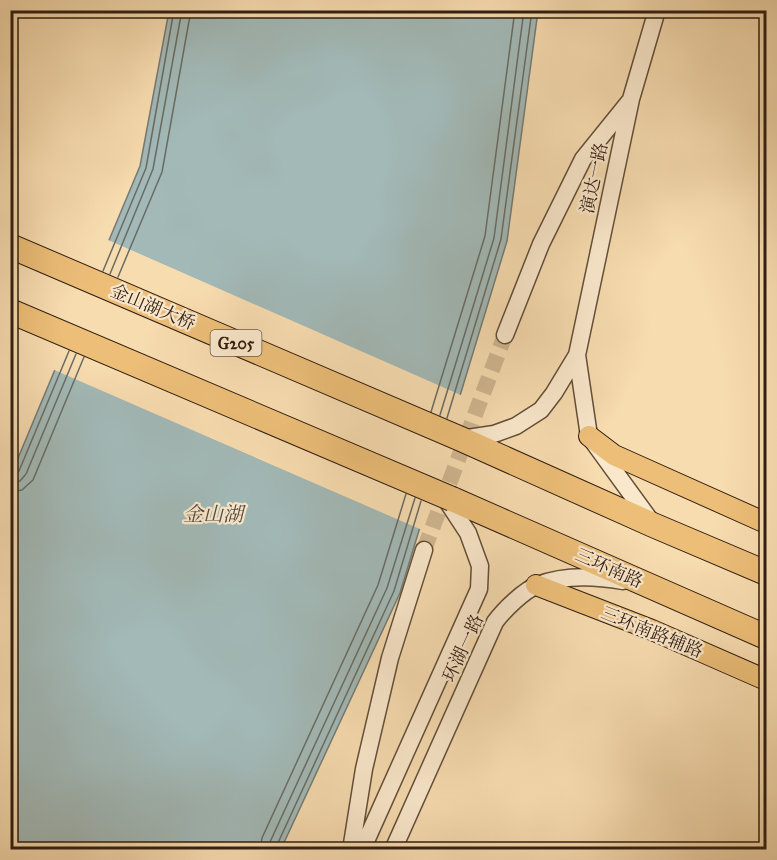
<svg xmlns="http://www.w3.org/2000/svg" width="777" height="860" font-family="'IM FELL Great Primer','Noto Serif SC',serif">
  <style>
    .water { fill: #a2b9b7; stroke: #747b75; stroke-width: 1.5 }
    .pier { fill: #f7dcb0 }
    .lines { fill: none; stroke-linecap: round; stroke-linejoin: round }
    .shore { stroke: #696c64; stroke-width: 1.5 }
    .minor-tunnel { stroke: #cfb690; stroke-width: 16; stroke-dasharray: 16 8; stroke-linecap: butt }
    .minor-casing { stroke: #624e39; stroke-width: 19 }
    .major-casing { stroke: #301e11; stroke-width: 22 }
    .highway-casing { stroke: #301e11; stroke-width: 26 }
    .minor { stroke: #fae8cc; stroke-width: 16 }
    .major { stroke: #ecbe78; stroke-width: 20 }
    .highway { stroke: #ecbe78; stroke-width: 24 }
    .highway-bridge-casing { stroke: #301e11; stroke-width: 26; stroke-linecap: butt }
    .highway-bridge { stroke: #ecbe78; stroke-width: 24 }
    .labels { text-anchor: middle; stroke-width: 4.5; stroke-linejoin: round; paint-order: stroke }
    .shield { fill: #fae8cc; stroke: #6d5b49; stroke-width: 1.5 }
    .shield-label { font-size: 16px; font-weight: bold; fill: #301e11 }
    .street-label { font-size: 18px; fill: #301e11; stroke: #fae8cc }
    .water-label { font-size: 20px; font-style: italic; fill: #524c43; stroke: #fae8cc }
  </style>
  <rect width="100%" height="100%" fill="#f7dcb0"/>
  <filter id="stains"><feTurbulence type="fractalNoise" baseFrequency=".00333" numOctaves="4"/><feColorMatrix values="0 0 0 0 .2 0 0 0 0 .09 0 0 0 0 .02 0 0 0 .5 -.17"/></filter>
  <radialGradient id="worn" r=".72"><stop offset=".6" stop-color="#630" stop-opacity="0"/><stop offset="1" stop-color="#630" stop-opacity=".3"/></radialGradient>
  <path class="water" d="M169,11H538L507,241L400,593L281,849L11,850V475L140,166Z"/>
  <path class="pier" d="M106,239L463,396L422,530L52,369Z"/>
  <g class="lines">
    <path class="shore" d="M103,271L146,168L174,10
      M110,274L153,169L182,10
      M118,277L162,172L191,10
      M431,412L485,236L515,10
      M440,415L494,238L524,10
      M447,418L501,239L532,10
      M10,475H15L19,471L69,351
      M10,483L20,481L26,474L76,354
      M10,492L22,490L33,480L84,357
      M260,850L262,838L378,585L406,494
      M269,850L270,842L387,588L415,498
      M276,850L277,845L394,591L421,501"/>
    <path class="minor-tunnel" d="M424,550L505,335"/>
    <g class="minor-casing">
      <path id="minor" d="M505,335L541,244L583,159L629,102
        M577,355L589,436L653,524
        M461,439L494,434L516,426L541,410L554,393L577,355L631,99L657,10
        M351,850L364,769L390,658L424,550
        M362,850L479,589L480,566L468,533L443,495
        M393,850L495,622C504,610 524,590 538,585C565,574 595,576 623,581"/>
    </g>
    <g class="major-casing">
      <path id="major" d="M589,436L614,455L766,523
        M536,585L652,630L766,680"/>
    </g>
    <g class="highway-casing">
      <path id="highway" d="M10,246L461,439L653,525L766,573
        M452,499L766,637"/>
    </g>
    <use href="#minor" class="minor"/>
    <use href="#major" class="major"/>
    <use href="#highway" class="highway"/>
    <g class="highway-bridge-casing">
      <path id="highway-bridge" d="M10,311L452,499"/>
    </g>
    <use href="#highway-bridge" class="highway-bridge"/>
  </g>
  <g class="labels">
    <rect class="shield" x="210.5" y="330" width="51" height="26" rx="4.5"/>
    <g class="shield-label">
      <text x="236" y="349">G205</text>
    </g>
    <g class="street-label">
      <text transform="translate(594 178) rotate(-78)" y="6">演达一路</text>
      <text transform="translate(153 307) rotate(23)" y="6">金山湖大桥</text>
      <text transform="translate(609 568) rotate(24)" y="6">三环南路</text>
      <text transform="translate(652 632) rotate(22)" y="6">三环南路辅路</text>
      <text transform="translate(463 648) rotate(-65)" y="6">环湖一路</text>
    </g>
    <g class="water-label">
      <text x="213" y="521">金山湖</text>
    </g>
  </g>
  <rect width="777" height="860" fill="none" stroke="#f7dcb0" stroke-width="36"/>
  <rect x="12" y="12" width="753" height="836" fill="none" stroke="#301e11" stroke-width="3"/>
  <rect x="18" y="18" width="741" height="824" fill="none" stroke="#301e11" stroke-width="1.5"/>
  <rect width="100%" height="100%" filter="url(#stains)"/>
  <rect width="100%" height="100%" fill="url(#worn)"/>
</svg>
